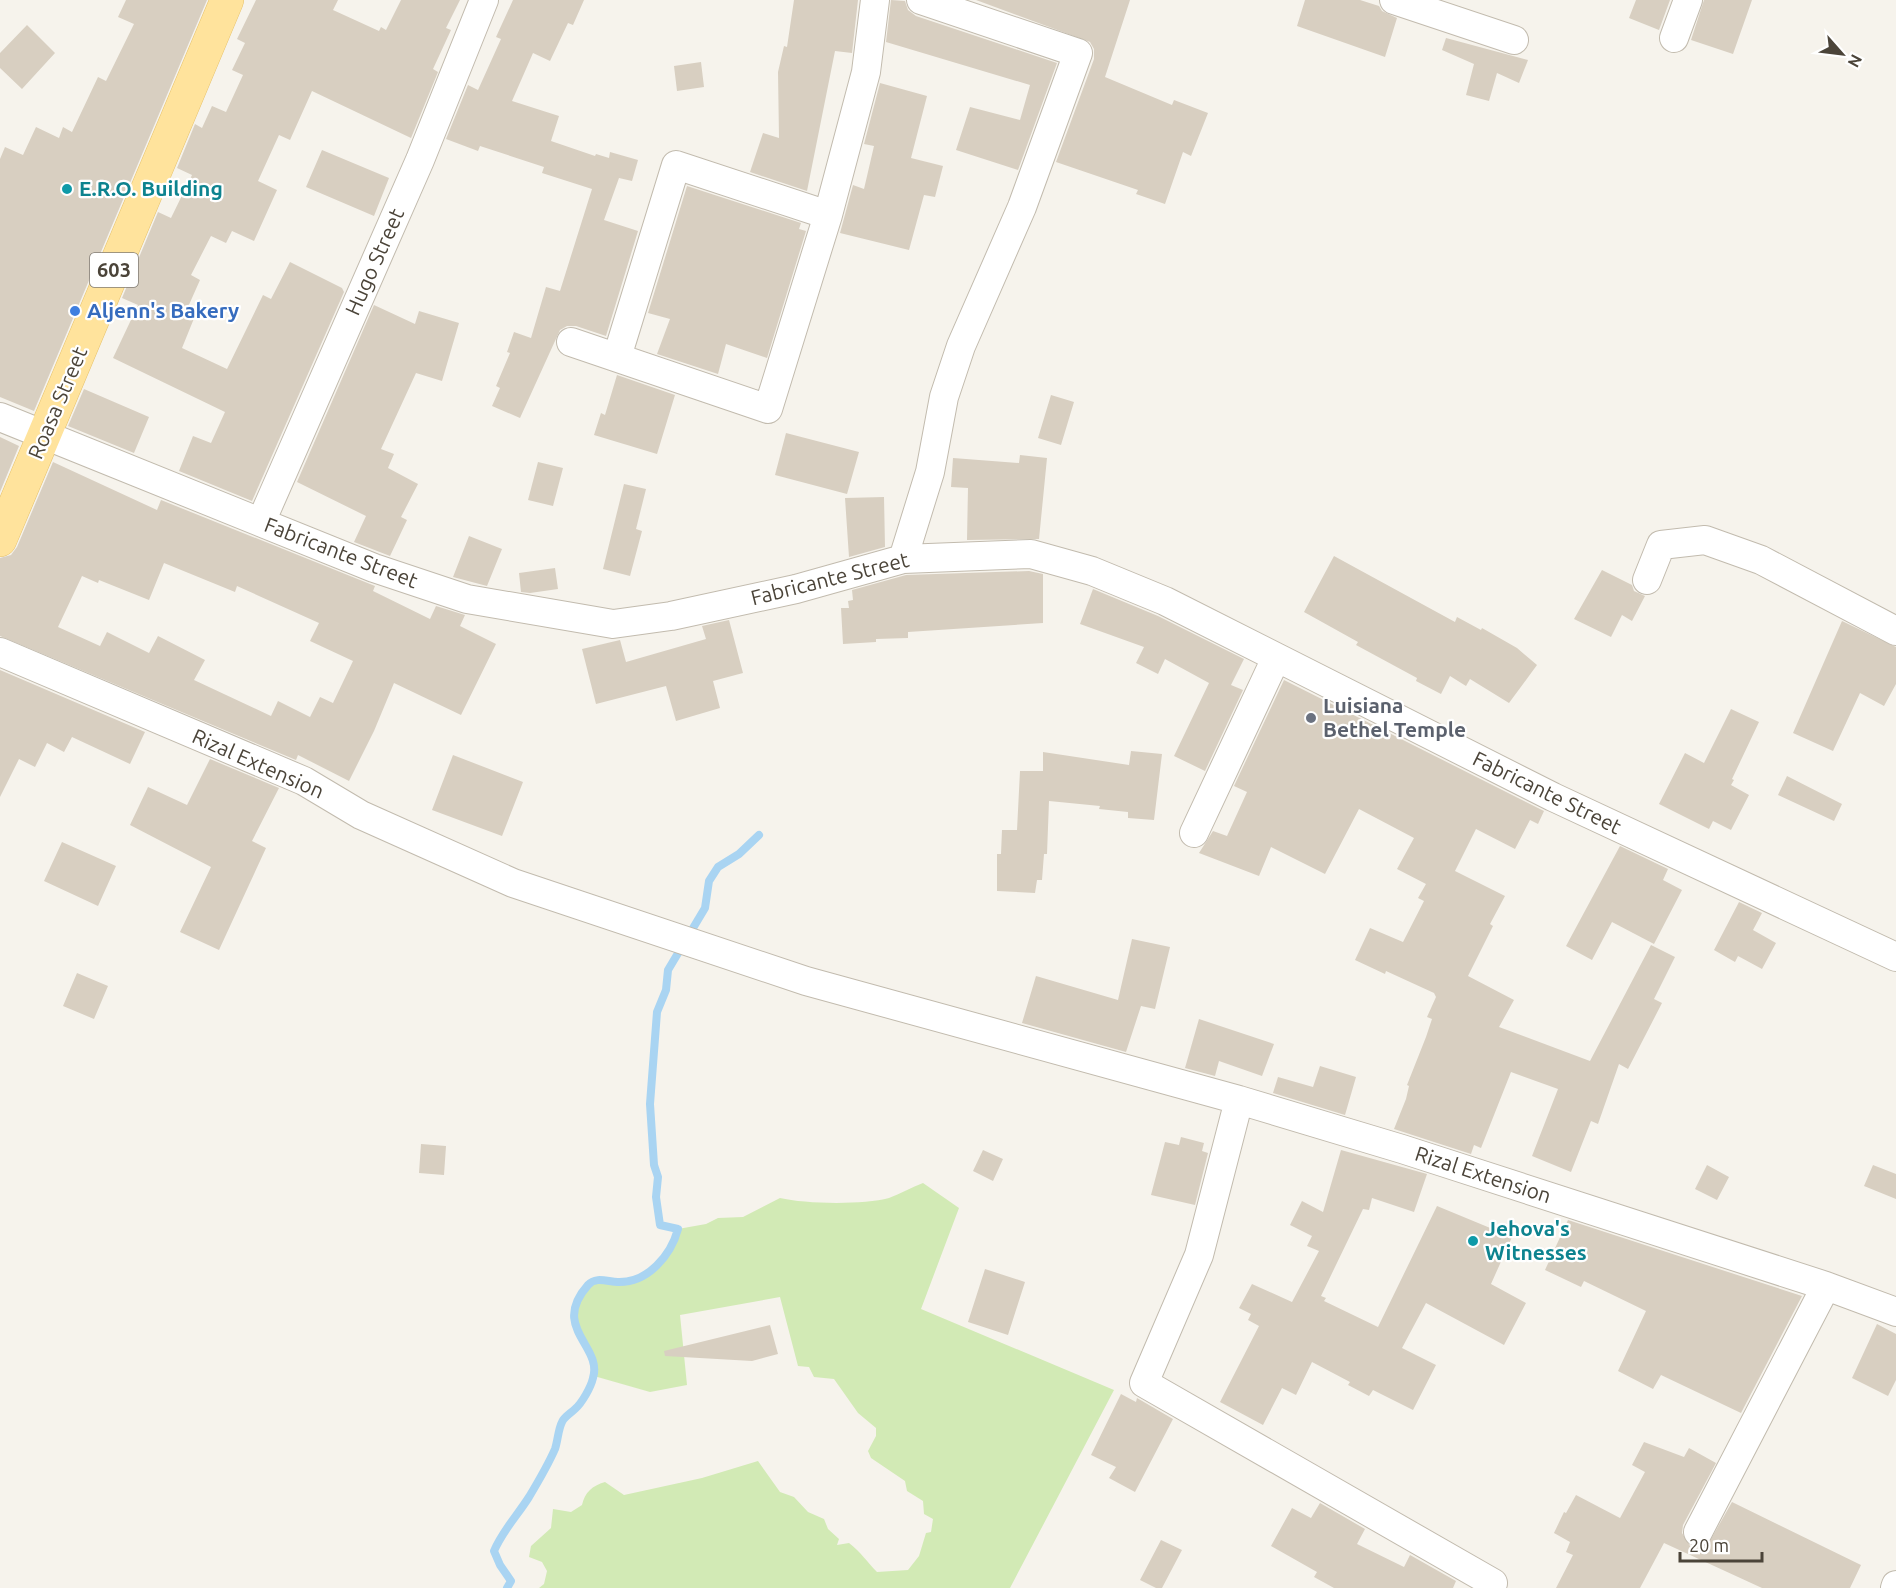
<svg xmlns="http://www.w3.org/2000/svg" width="1896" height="1588" font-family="Ubuntu,sans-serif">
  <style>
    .green { fill: #d2eab5 }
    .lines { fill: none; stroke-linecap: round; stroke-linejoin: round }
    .stream { stroke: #a9d4f2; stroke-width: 8 }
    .building { fill: #d8cfc1; fill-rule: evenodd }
    .street-casing { stroke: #c2bbae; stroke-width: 30 }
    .primary-casing { stroke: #e6c16a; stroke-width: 34 }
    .street { stroke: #fff; stroke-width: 28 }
    .primary { stroke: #ffe39c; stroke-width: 33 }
    .culture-dot { fill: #0f9aa8; stroke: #fff; stroke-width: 2 }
    .shop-dot { fill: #3f7fe0; stroke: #fff; stroke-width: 2 }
    .worship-dot { fill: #6b7280; stroke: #fff; stroke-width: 2 }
    .labels { text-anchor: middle; stroke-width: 4.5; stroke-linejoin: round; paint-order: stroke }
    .shield { fill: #fff; stroke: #817c74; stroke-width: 1.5 }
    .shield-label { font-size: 20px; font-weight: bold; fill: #4b4439 }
    .culture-label { font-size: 21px; font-weight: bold; fill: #0d838f; stroke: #fff; text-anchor: start }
    .street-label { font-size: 21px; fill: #4b4439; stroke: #fff }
    .shop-label { font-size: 21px; font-weight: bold; fill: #366cbe; stroke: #fff; text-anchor: start }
    .worship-label { font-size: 21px; font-weight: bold; fill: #5b616d; stroke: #fff; text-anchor: start }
  </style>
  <rect width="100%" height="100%" fill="#f6f3ec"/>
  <path class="green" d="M923,1183L959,1208L921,1309L1114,1390L1010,1588H539L544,1584L547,1571L542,1562L529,1557L531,1546L551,1528L553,1509L571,1512L582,1505C585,1492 592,1486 605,1482L624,1495L702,1478L758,1461L780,1492L794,1497L808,1512L824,1519L828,1529L839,1539L837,1545L849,1543C861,1552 867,1562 877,1572L908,1570L919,1556L926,1533L931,1532L933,1519L924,1514L923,1501L907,1491L905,1481L871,1458L868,1451L876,1436V1428L858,1413L834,1379L814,1377L809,1367L798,1366L780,1297L680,1315L687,1385L650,1392L594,1376L590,1354L576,1331L574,1313L590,1283C602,1278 610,1283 623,1282C641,1280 665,1265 673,1248C676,1242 677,1235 678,1229L706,1224L718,1218L743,1217L780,1198C805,1204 863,1205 889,1198C900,1194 912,1187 923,1183Z"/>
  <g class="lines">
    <path class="stream" d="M507,1588L511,1581L500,1565L494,1551C503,1530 517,1516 529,1497C538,1482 548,1465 555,1449C558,1440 558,1430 562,1422C564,1417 571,1413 575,1409C582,1403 591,1387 593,1378C603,1346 550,1328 588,1285C596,1276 608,1282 618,1282C648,1283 671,1255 678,1229L660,1225L656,1197L658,1177L654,1165L650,1104L657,1012L666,990L668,970L705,908L709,881L718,867L739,854L759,835"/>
  </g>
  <path class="building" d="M126,0H207L34,411L0,397V159L5,147L23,155L36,127L59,138L63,127L72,132L98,77L106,81L134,24L118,17Z
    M256,0H338L333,10L379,31L381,27L386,30L401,0H460L446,28L451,30L433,69L438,72L411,138L312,91L290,140L279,135L258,181L277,190L254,241L232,231L226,243L211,236L191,275L200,280L188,307L197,311L182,348L227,369L263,295L271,299L290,262L342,288L344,292L252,501L179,471L193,436L211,443L225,412L113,358L138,305L122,298L158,212L171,218L192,175L177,168L195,124L202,128L212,106L226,112L243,75L232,70L245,43L237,39Z
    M513,0H584L573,25L568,23L550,61L533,53L512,101L559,116L551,141L595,156L596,154L609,158L610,152L638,160L632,181L619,178L604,220L638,231L606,336L576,326H567L560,330L520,418L492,406L500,388L496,386L510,353L507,352L514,332L531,338L546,287L560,291L592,189L542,173L544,167L480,146L478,151L446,139L468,85L478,90L501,39L496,37Z
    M794,0H858L852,53L835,51L807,191L750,172L763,133L779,138L778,72L784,46L787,47Z
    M891,0L905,1L908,10L916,16L1057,63L1018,170L956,150L970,107L1020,120L1030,85L886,42Z
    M976,0H1130L1105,77L1172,105L1174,100L1208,113L1191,156L1183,152L1165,204L1136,194L1138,190L1056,162L1094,59V49L1090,42Z
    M1305,0H1360L1379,6L1382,11L1397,18L1385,57L1297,26Z
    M1636,0H1670L1659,30L1629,18Z
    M1704,0H1752L1733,54L1691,40Z
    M27,25L55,53L22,89L0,68V53Z
    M1446,38L1528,60L1519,83L1497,73L1489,101L1466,95L1474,64L1442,50Z
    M701,62L704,87L677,91L674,66Z
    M880,83L927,96L911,158L943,166L935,197L924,195L909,250L840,233L853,185L864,189L874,146L864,144Z
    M322,150L389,178L374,216L306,187Z
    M687,186L801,223L799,229L806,231L767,358L726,344L718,374L657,354L670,319L648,313Z
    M374,305L415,324L419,311L459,323L442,381L416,373L381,449L394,454L388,468L418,484L401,517L407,520L390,556L354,542L366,516L297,482Z
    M617,375L675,395L657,454L594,435L601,413L605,415Z
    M84,389L149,417L134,453L68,426Z
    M1051,395L1074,402L1061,445L1038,438Z
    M786,433L859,452L847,494L775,475Z
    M0,437L19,446L0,492Z
    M1020,455L1047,458L1039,539L967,540L968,488L951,487L953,458L1019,463Z
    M53,462L157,510L161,500L375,586L373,591L430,619L436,606L465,615L460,626L496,644L461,715L394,683L374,731L349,781L298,755L296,760L0,636V558L11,555L17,547ZM164,563L235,592L237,586L319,623L310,641L353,661L333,703L320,697L310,717L278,701L271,716L194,680L205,660L158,636L149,653L107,632L100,646L58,627L82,576L98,583L99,580L149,600Z
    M538,462L563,468L553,506L528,500Z
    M624,484L646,489L636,529L642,531L630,576L603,569Z
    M884,497L885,547L849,557L845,498Z
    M469,536L502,549L487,586L453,577Z
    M1334,556L1455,622L1457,617L1481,630L1482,628L1517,648L1537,665L1509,703L1470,679L1466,686L1450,676L1441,694L1416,681L1417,678L1356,645L1358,642L1304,612Z
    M555,568L558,589L530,593L521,592L519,573Z
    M1602,570L1632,585L1634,591L1645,596L1632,621L1622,615L1611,637L1574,619Z
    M1029,571L1043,574V623L908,632V638L876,639V642L843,644L841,608H849L848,601L853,600L852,590L906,575Z
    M1093,589L1158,616L1244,659L1231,685L1243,690L1205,771L1174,756L1209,683L1165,659L1158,674L1136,663L1144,647L1080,624Z
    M729,620L743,673L713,681L720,708L676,721L666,686L596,704L582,649L620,640L626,662L706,639L702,626Z
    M1842,621L1896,647V684L1884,706L1860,693L1833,751L1793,733Z
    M0,670L145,732L130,764L72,737L64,752L47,743L35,767L19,759L0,797Z
    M1284,680L1544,811L1538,824L1530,820L1515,849L1476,829L1455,871L1505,896L1490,924L1493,926L1468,976L1514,1000L1499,1027L1590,1061L1651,945L1675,957L1654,999L1662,1003L1628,1069L1619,1064L1598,1124L1591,1121L1571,1172L1532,1156L1558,1089L1511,1072L1481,1148L1474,1145L1471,1154L1394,1129L1406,1099L1409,1086L1407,1085L1426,1037L1432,1019L1427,1017L1436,997L1434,993L1386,971L1385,974L1355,960L1370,928L1403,942L1424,901L1418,898L1426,884L1397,869L1414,838L1359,809L1325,874L1271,847L1259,876L1199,853L1213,831L1227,836L1247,792L1234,786Z
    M1731,709L1759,722L1732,779L1734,780L1731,785L1749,795L1731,830L1713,821L1709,829L1659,804L1685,753L1704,763Z
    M1131,751L1162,754L1154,820L1128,818V812L1099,809L1100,806L1049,801L1047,854H1044L1042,880H1037L1035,893L997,891V854H1001L1002,830H1017L1020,771H1043V752L1129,765Z
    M453,755L523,782L502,836L432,810Z
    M210,759L279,788L252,841L266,848L219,950L180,932L211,867L130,825L148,787L187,805Z
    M1787,776L1842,804L1834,821L1778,795Z
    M62,842L116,866L98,906L44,881Z
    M1620,846L1668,869L1663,880L1682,890L1654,944L1612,922L1592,960L1566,946Z
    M1739,902L1762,913L1753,930L1776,943L1762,969L1738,956L1735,962L1714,950Z
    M1132,939L1170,947L1155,1009L1141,1006L1126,1052L1022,1023L1036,976L1118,1000Z
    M77,973L108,986L94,1019L63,1006Z
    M1199,1019L1274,1044L1262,1076L1219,1061L1215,1076L1185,1068Z
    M1320,1066L1356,1077L1345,1115L1273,1093L1278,1077L1313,1087Z
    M1181,1137L1204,1143L1202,1151L1208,1153L1195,1205L1151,1195L1165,1142L1179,1145Z
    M421,1144L446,1146L444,1175L419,1173Z
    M983,1150L1003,1159L993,1181L973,1171Z
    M1341,1150L1427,1174L1414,1212L1372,1198L1369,1210L1363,1209L1321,1296L1326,1298L1324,1301L1378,1327L1437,1206L1512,1237L1491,1284L1526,1303L1504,1345L1426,1303L1402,1348L1436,1365L1413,1410L1373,1390L1369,1396L1348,1385L1350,1382L1312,1362L1296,1395L1282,1388L1263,1425L1220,1402L1259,1326L1248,1320L1251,1314L1239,1308L1252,1284L1292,1302L1319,1251L1307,1246L1312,1236L1290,1225L1302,1201L1323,1212Z
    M1707,1165L1729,1177L1717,1200L1695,1189Z
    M1873,1165L1896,1174V1199L1864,1186Z
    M1568,1220L1802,1296L1741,1413L1661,1375L1653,1389L1618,1371L1646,1311L1584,1281L1581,1287L1545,1270Z
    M985,1269L1025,1282L1008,1335L968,1322Z
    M1877,1324L1896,1334V1380L1888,1396L1852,1378Z
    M770,1325L778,1354L752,1361L665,1356L664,1351Z
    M1121,1394L1136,1402L1137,1398L1173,1419L1135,1492L1109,1478L1116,1467L1091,1455Z
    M1644,1442L1684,1457L1689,1448L1716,1463L1683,1525L1682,1533L1690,1546L1698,1548L1707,1546L1732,1502L1861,1565L1850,1588H1762L1664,1543L1640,1588H1556L1573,1555L1566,1552L1570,1542L1554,1533L1564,1512L1566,1513L1576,1495L1620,1518L1645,1472L1632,1465Z
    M1320,1503L1365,1529L1357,1544L1404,1567L1410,1555L1456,1581L1453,1588H1334L1314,1577L1317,1572L1271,1546L1292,1508L1311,1518Z
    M1161,1540L1182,1550L1162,1588H1156L1140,1580Z"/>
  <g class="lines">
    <g class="street-casing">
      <path id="street" d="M1394,0L1514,40
        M1674,38L1688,0
        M571,342L768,409L828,215L866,72L875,0
        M617,357L676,165L828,215
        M0,417L374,568L467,599L613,624L671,616L796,589L903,559L1031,554L1092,571L1165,601L1553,797L1896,957
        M261,522L420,160L484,0
        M903,559L930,472L944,397L961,346L1022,207L1078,53L921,0
        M1647,580L1661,545L1705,540L1761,560L1896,631
        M0,652L304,781L361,815L513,883L806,981L1239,1100L1402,1149L1826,1286L1896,1312
        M1194,833L1276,658
        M1239,1100L1199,1255L1144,1383L1493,1583L1490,1588
        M1698,1532L1826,1286
        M1895,1588L1896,1585"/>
    </g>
    <g class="primary-casing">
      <path id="primary" d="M0,540L227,0"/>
    </g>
    <use href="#street" class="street"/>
    <use href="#primary" class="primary"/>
  </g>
  <g class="culture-dot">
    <circle cx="67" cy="189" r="6"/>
    <circle cx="1473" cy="1241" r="6"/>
  </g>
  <circle class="shop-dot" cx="75" cy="311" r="6"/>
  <circle class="worship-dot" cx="1311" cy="718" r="6"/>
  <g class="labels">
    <rect class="shield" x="90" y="253" width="48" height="34" rx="4.5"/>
    <g class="shield-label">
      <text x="114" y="277">603</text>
    </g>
    <g class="culture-label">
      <text x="79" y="196">E.R.O. Building</text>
      <text x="1485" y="1236">Jehova's<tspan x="1485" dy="24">Witnesses</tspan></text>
    </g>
    <g class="street-label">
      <text transform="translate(375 262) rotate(-66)" y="7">Hugo Street</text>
      <text transform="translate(58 403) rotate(-67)" y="7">Roasa Street</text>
      <text transform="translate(341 553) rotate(21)" y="7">Fabricante Street</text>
      <text transform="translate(830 579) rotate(-14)" y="7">Fabricante Street</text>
      <text transform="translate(258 764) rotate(24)" y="7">Rizal Extension</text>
      <text transform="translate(1547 793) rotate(26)" y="7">Fabricante Street</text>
      <text transform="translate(1483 1175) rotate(18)" y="7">Rizal Extension</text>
    </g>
    <g class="shop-label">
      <text x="87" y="318">Aljenn's Bakery</text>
    </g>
    <g class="worship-label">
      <text x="1323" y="713">Luisiana<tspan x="1323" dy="24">Bethel Temple</tspan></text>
    </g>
  </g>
  <g transform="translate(1842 54) rotate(118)" stroke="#ffffff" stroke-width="4.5" paint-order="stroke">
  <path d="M0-4.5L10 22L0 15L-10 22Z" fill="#4b4439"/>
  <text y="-9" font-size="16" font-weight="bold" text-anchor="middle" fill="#4b4439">N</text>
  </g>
  <path d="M1680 1552v9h82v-9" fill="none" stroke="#4b4439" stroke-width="3"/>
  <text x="1689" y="1552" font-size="18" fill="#4b4439" stroke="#ffffff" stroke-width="4.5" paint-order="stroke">20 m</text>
</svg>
